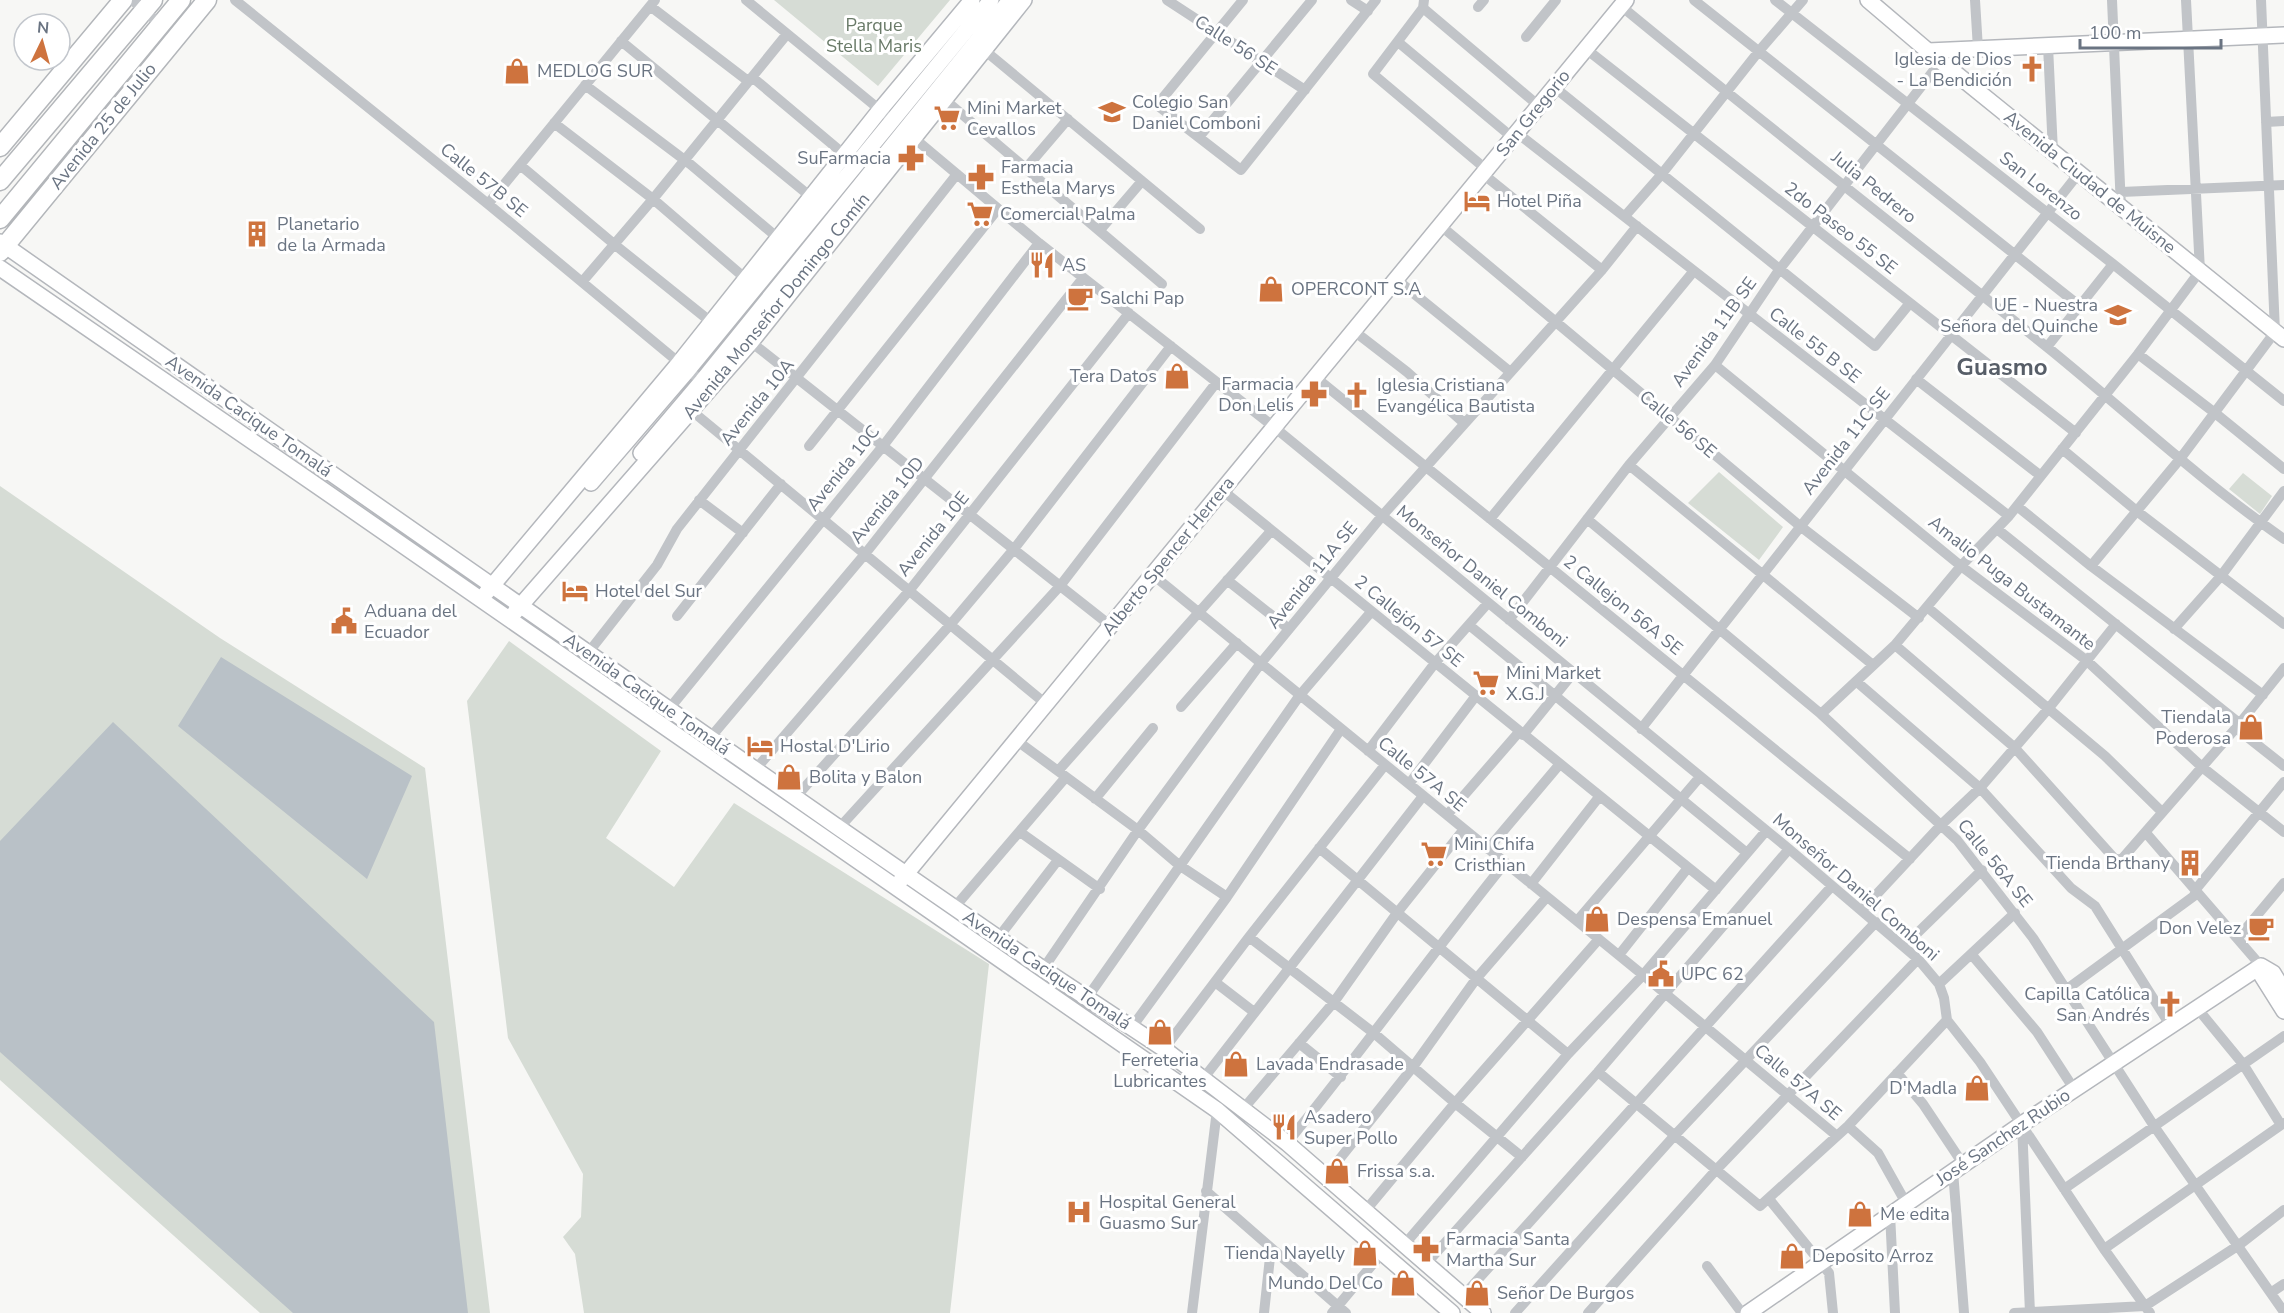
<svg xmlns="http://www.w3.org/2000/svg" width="2284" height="1313" font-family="'Nunito Sans',sans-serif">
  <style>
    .green { fill: #d6dcd5 }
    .water { fill: #b9c1c7 }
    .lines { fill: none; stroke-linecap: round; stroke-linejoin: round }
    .secondary-casing { stroke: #b4b7bc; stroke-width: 18 }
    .primary-casing { stroke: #b3b6ba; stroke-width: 21 }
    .street { stroke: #c1c4c8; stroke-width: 10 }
    .secondary { stroke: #fff; stroke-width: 15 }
    .primary { stroke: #fff; stroke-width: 18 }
    .labels { text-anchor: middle; stroke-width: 6; stroke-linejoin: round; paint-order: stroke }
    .park-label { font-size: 18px; fill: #697a68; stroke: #fff }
    .street-label { font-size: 18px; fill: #6a7482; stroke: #fff }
    .poi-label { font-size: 18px; fill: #6a7482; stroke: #fff; text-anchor: start }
    .district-label { font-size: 24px; font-weight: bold; fill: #575e68; stroke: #fff }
  </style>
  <rect width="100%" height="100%" fill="#f7f7f5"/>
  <path class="green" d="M774,0H950L878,86Z
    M1719,472L1783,527L1759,560L1688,503Z
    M2243,473L2272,496L2260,514L2229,489Z
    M0,486L220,638L425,768L490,1313H260L0,1080Z
    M509,641L661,751L606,838L674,887L734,803L989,964L950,1313H584L575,1254L563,1237L581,1217L583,1174L508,1038L467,701Z"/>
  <path class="water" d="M221,657L412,776L367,879L178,726Z
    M113,722L434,1022L468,1313H293L0,1052V841Z"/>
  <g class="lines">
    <g class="secondary-casing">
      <path id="secondary" d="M1868,0L1928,51L2284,339
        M1928,51L2284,35
        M0,242L839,828L1043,969L1164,1049L1287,1143L1483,1313
        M0,268L316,485L1217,1110L1452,1313
        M641,453L702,381L1010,0
        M591,483L688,370L991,0
        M486,593L679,363L880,110L972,0
        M515,612L751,342L1024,0
        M901,880L1626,0
        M2261,966L2262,976L2284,1011
        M2261,966L2273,973L2284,991
        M1748,1313L2022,1124L2261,966"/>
    </g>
    <g class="primary-casing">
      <path id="primary" d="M0,147L123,0
        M0,181L153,0
        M0,219L181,0
        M0,252L207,0"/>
    </g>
    <path class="street" d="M132,0L161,25
      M235,0L488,204L706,385
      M746,0L885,114
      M1167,0L1305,90
      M1243,0L1157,105L1241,170L1376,0
      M1351,0L1368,11
      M1424,0L1423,8L1373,74L1487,170
      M1694,0L2081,307
      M1775,0L2113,264L2284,401
      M1975,0L1978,49
      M2112,0L2121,208
      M650,6L748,81
      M1621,6C1763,123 1908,236 2052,351C2129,414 2202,482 2284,539
      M1478,7L1484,0
      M1423,8L1539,106
      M1526,37L1556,0
      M621,41L811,197
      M1398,42L1513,138
      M2048,46L2053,152
      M983,49L1200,229
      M1586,49L2076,433
      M752,77L845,155
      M585,85L690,164L778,238
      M1554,87L1875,346L1910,303
      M944,99L1162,284
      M2266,122L2284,121
      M554,123L653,199L746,279
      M908,133L1039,243L1274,427L1789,849L1918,959L1939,984L1944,998L1947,1020L1980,1062L2104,1249L2150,1313
      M1517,133L2009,516
      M1199,137L1312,0
      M520,165L614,244L711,322
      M1027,167L1068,119
      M1483,174L1602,270
      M2121,192L2284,185
      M488,204L655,0
      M1625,216L1661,175L1759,51L1803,0
      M1441,226L1800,526L1919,618
      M1100,230L1142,181
      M1396,279L1509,371
      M582,282L653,199L787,34
      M1354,331L1407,372L1464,423
      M751,342L1111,626
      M2047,347L2113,264
      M2138,354L2215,413L2284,469
      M1715,365L1961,566L2086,660L2202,767L2284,832
      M1315,377L1910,859
      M1916,379L2041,476
      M692,411L1046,704
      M809,446L998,209
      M2062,449L2138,512L2284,624
      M1629,465L1873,665
      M1222,490L1716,890
      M699,500L743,533
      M2017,506L2091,566L2263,695
      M1490,519L1693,272
      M1587,519L1821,714L1957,840L2033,938L2154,1126L2284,1312
      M1997,529L2239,723
      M2091,566L2180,459L2275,332L2261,0
      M1153,575L1643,975L1837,1136
      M1227,580L1289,629
      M1927,607L2105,756L2162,812
      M677,616L781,484
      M1509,620L1629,465L1715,365L1779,270L1941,61
      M1469,625L1747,853
      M2174,629L2221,576L2284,491
      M1895,645L2014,747L2114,858L2121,860L2236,728L2284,668
      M588,653L657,565L677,529L957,174
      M1857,682L1980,788L2071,888L2095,906L2170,1025
      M1181,707L1237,643
      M669,709L883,446L1039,243
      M1821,714L1895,645L1961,566L2009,516L2138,354L2200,271L2186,0
      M2236,728L2284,766
      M1641,729L2079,173
      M1523,735L1574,672
      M710,738L865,554L1083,278
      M1016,740L1138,830L1179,865L1227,897
      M1368,751L1435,663L1488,603
      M755,770L909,591L1129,313
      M1058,771L1271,531
      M1409,784L1475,697
      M795,798L950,625L1014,549L1171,346
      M1095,799L1153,728
      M1447,815L1519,732
      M839,828L1060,586L1216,383
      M1020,832L1100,889
      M2146,833L2261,966
      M1319,848L1568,1054
      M1488,849L1559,765
      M1531,884L1599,797
      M954,908L1066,777
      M1862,910L1942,824L1980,788L2049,708L2116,624
      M1577,921L1699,778
      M1249,937L1375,1034L1455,1103L1522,1157
      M998,938L1058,860
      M2238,938L2284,883
      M1904,946L1982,870
      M1619,955L1687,869
      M1972,955L2037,1032L2074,1089
      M1043,969L1138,830L1261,663L1382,516L1602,270L1637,226
      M1215,982L1254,1012
      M1939,984L2015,913
      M2067,989L2194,896L2196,889L2284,782
      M1087,998L1300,695L1371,612
      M2197,1008L2243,1064L2281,1125
      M1132,1027L1227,897L1341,729
      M1299,1043L1341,1077
      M1164,1049L1249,937L1385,765
      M1598,1072L1760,1206L1848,1126L1947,1020
      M1897,1073L1923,1104L1963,1164
      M1203,1079L1423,796
      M1244,1108L1334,1002L1397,913L1464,829
      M2022,1124L2030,1313
      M1848,1126L1878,1153L1906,1203
      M1287,1143C1362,1051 1431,955 1505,863
      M1953,1171L1964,1313
      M1326,1176L1413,1067L1476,979L1546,898
      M2064,1189L2284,1036
      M1206,1191L1346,1313
      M1769,1199L1829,1273L1833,1313
      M1366,1210L1455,1103L1599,939
      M1890,1214L1895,1313
      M1404,1245L1568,1054L1643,975L1766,831
      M2104,1249L2284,1123
      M1426,1264L1598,1072L1789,849
      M1707,1266L1742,1313
      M2272,1292L2284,1284
      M1463,1296L1832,886
      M1192,1313L1217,1110
      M1264,1313L1271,1248
      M1332,1313L1382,1253
      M1515,1313L1675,1135L1876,922
      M1588,1313L1716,1170L1918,959
      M2014,1313L2145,1306L2239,1245L2284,1210"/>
    <use href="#secondary" class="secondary"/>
    <use href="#primary" class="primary"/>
  </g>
  <defs>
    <g id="church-bare" transform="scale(2.07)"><path d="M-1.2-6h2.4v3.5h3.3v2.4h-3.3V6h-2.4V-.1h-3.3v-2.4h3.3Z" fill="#ce733e" stroke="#fff" stroke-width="2.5" paint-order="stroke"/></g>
    <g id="shop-bare" transform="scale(2.07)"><path d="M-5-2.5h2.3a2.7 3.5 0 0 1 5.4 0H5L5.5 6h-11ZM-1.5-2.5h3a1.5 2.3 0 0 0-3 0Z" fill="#ce733e" stroke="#fff" stroke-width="2.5" paint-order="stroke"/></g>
    <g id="school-bare" transform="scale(2.07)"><path d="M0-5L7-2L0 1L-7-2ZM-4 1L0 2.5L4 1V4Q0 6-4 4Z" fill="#ce733e" stroke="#fff" stroke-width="2.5" paint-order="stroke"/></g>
    <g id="supermarket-bare" transform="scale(2.07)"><path d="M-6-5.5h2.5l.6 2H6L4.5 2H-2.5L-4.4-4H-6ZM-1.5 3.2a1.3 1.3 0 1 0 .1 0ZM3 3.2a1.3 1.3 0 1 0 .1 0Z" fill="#ce733e" stroke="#fff" stroke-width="2.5" paint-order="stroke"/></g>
    <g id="pharmacy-bare" transform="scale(2.07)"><path d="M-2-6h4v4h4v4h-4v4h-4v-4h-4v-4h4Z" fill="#ce733e" stroke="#fff" stroke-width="2.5" paint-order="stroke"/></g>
    <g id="hotel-bare" transform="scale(2.07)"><path d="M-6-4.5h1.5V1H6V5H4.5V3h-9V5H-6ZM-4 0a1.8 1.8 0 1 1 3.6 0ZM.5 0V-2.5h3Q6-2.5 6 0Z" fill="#ce733e" stroke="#fff" stroke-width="2.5" paint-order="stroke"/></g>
    <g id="building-bare" transform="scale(2.07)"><path d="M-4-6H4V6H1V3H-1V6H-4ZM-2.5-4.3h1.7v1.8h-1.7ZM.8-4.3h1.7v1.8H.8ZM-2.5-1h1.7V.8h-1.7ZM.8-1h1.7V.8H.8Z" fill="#ce733e" stroke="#fff" stroke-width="2.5" paint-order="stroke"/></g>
    <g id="restaurant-bare" transform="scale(2.07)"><path d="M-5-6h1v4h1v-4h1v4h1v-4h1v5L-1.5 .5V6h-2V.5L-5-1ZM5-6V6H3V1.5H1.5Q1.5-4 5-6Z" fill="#ce733e" stroke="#fff" stroke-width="2.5" paint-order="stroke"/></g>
    <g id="cafe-bare" transform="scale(2.07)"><path d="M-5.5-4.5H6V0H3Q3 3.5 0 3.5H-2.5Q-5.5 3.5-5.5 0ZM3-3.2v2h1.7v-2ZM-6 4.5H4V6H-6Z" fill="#ce733e" stroke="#fff" stroke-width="2.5" paint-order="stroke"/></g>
    <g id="civic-bare" transform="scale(2.07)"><path d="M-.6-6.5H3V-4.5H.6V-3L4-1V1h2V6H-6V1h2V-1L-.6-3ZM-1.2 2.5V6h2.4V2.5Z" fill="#ce733e" stroke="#fff" stroke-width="2.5" paint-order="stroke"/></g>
    <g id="hospital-bare" transform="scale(2.07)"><path d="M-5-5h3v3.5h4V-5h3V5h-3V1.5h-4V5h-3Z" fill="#ce733e" stroke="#fff" stroke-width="2.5" paint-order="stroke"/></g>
  </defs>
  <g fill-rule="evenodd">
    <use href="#church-bare" x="2032" y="69"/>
    <use href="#shop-bare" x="517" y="71"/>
    <use href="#school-bare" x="1112" y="112"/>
    <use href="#supermarket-bare" x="947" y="118"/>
    <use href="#pharmacy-bare" x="911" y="158"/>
    <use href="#pharmacy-bare" x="981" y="177"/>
    <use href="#hotel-bare" x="1477" y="201"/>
    <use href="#supermarket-bare" x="980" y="214"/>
    <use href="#building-bare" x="257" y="234"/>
    <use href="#restaurant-bare" x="1042" y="265"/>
    <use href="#shop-bare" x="1271" y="289"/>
    <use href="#cafe-bare" x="1080" y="298"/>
    <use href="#school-bare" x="2118" y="315"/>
    <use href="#shop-bare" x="1177" y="376"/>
    <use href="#pharmacy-bare" x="1314" y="394"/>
    <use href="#church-bare" x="1357" y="395"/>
    <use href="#hotel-bare" x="575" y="591"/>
    <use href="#civic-bare" x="344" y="621"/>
    <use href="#supermarket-bare" x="1486" y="683"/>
    <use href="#shop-bare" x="2251" y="727"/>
    <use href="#hotel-bare" x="760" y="746"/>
    <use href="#shop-bare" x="789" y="777"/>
    <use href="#supermarket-bare" x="1434" y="854"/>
    <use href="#building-bare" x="2190" y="863"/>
    <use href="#shop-bare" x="1597" y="919"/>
    <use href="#cafe-bare" x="2261" y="928"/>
    <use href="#civic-bare" x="1661" y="974"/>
    <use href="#church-bare" x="2170" y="1004"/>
    <use href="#shop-bare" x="1160" y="1032"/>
    <use href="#shop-bare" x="1236" y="1064"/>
    <use href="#shop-bare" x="1977" y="1088"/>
    <use href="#restaurant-bare" x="1284" y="1127"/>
    <use href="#shop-bare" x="1337" y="1171"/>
    <use href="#hospital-bare" x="1079" y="1212"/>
    <use href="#shop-bare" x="1860" y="1214"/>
    <use href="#pharmacy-bare" x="1426" y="1249"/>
    <use href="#shop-bare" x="1365" y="1253"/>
    <use href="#shop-bare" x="1792" y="1256"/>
    <use href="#shop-bare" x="1403" y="1283"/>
    <use href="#shop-bare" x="1477" y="1293"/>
  </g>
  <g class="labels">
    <g class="park-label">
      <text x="874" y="31">Parque<tspan x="874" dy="21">Stella Maris</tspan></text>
    </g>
    <g class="street-label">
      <text transform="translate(1236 45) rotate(33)" y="6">Calle 56 SE</text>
      <text transform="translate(1533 113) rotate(-51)" y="6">San Gregorio</text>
      <text transform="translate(103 126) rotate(-51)" y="6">Avenida 25 de Julio</text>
      <text transform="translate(484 180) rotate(39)" y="6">Calle 57B SE</text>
      <text transform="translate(2090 182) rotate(39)" y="6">Avenida Ciudad de Muisne</text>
      <text transform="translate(2041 186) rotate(38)" y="6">San Lorenzo</text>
      <text transform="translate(1874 187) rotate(39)" y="6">Julia Pedrero</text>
      <text transform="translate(1841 228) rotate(38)" y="6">2do Paseo 55 SE</text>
      <text transform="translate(776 306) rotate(-51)" y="6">Avenida Monseñor Domingo Comín</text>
      <text transform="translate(1714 332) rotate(-54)" y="6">Avenida 11B SE</text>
      <text transform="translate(1815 345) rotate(38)" y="6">Calle 55 B SE</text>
      <text transform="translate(757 402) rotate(-51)" y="6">Avenida 10A</text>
      <text transform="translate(249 416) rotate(35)" y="6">Avenida Cacique Tomalá</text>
      <text transform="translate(1678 424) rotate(40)" y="6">Calle 56 SE</text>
      <text transform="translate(1846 441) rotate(-52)" y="6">Avenida 11C SE</text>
      <text transform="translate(843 468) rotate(-51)" y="6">Avenida 10C</text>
      <text transform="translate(887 500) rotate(-51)" y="6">Avenida 10D</text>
      <text transform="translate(933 534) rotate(-51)" y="6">Avenida 10E</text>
      <text transform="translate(1168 556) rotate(-51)" y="6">Alberto Spencer Herrera</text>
      <text transform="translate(1312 575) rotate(-51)" y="6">Avenida 11A SE</text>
      <text transform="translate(1482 576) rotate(39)" y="6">Monseñor Daniel Comboni</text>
      <text transform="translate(2012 583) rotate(38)" y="6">Amalio Puga Bustamante</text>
      <text transform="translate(1623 605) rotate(39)" y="6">2 Callejon 56A SE</text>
      <text transform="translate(1409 621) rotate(39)" y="6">2 Callejón 57 SE</text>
      <text transform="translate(647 694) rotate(35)" y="6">Avenida Cacique Tomalá</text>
      <text transform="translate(1422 774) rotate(39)" y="6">Calle 57A SE</text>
      <text transform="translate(1995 863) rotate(51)" y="6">Calle 56A SE</text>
      <text transform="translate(1856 887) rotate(41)" y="6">Monseñor Daniel Comboni</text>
      <text transform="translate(1047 970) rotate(34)" y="6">Avenida Cacique Tomalá</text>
      <text transform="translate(1798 1082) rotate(40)" y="6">Calle 57A SE</text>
      <text transform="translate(2003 1137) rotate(-34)" y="6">José Sanchez Rubio</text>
    </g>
    <g class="poi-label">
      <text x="2012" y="65" text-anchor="end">Iglesia de Dios<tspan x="2012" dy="21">- La Bendición</tspan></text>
      <text x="537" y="77">MEDLOG SUR</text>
      <text x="1132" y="108">Colegio San<tspan x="1132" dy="21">Daniel Comboni</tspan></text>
      <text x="967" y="114">Mini Market<tspan x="967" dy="21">Cevallos</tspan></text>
      <text x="891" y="164" text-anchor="end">SuFarmacia</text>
      <text x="1001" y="173">Farmacia<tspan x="1001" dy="21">Esthela Marys</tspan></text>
      <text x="1497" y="207">Hotel Piña</text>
      <text x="1000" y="220">Comercial Palma</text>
      <text x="277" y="230">Planetario<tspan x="277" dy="21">de la Armada</tspan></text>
      <text x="1062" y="271">AS</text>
      <text x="1291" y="295">OPERCONT S.A</text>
      <text x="1100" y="304">Salchi Pap</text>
      <text x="2098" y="311" text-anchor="end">UE - Nuestra<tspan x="2098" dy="21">Señora del Quinche</tspan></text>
      <text x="1157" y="382" text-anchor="end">Tera Datos</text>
      <text x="1294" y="390" text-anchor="end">Farmacia<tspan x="1294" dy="21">Don Lelis</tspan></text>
      <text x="1377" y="391">Iglesia Cristiana<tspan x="1377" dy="21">Evangélica Bautista</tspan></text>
      <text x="595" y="597">Hotel del Sur</text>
      <text x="364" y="617">Aduana del<tspan x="364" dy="21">Ecuador</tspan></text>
      <text x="1506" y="679">Mini Market<tspan x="1506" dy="21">X.G.J</tspan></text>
      <text x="2231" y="723" text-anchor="end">Tiendala<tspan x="2231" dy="21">Poderosa</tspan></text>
      <text x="780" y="752">Hostal D'Lirio</text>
      <text x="809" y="783">Bolita y Balon</text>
      <text x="1454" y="850">Mini Chifa<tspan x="1454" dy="21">Cristhian</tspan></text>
      <text x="2170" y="869" text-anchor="end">Tienda Brthany</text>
      <text x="1617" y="925">Despensa Emanuel</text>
      <text x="2241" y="934" text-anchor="end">Don Velez</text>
      <text x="1681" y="980">UPC 62</text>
      <text x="2150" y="1000" text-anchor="end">Capilla Católica<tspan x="2150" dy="21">San Andrés</tspan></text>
      <text x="1160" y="1066" text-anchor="middle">Ferreteria<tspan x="1160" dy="21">Lubricantes</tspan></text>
      <text x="1256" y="1070">Lavada Endrasade</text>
      <text x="1957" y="1094" text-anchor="end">D'Madla</text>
      <text x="1304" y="1123">Asadero<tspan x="1304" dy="21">Super Pollo</tspan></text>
      <text x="1357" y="1177">Frissa s.a.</text>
      <text x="1099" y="1208">Hospital General<tspan x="1099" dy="21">Guasmo Sur</tspan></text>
      <text x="1880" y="1220">Me edita</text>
      <text x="1446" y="1245">Farmacia Santa<tspan x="1446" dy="21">Martha Sur</tspan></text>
      <text x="1345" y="1259" text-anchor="end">Tienda Nayelly</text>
      <text x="1812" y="1262">Deposito Arroz</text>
      <text x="1383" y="1289" text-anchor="end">Mundo Del Co</text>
      <text x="1497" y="1299">Señor De Burgos</text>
    </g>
    <g class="district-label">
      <text x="2002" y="375">Guasmo</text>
    </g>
  </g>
  <g transform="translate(42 42) rotate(5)"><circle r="28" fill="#ffffff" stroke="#c3c7cd" stroke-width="1.5"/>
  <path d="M0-4.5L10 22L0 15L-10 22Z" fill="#ce733e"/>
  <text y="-9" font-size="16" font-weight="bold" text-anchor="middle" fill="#6a7482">N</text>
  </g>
  <path d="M2080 39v9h141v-9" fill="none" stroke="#6a7482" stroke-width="3"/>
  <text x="2089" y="39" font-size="18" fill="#6a7482" stroke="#ffffff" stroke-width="4.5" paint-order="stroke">100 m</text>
</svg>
